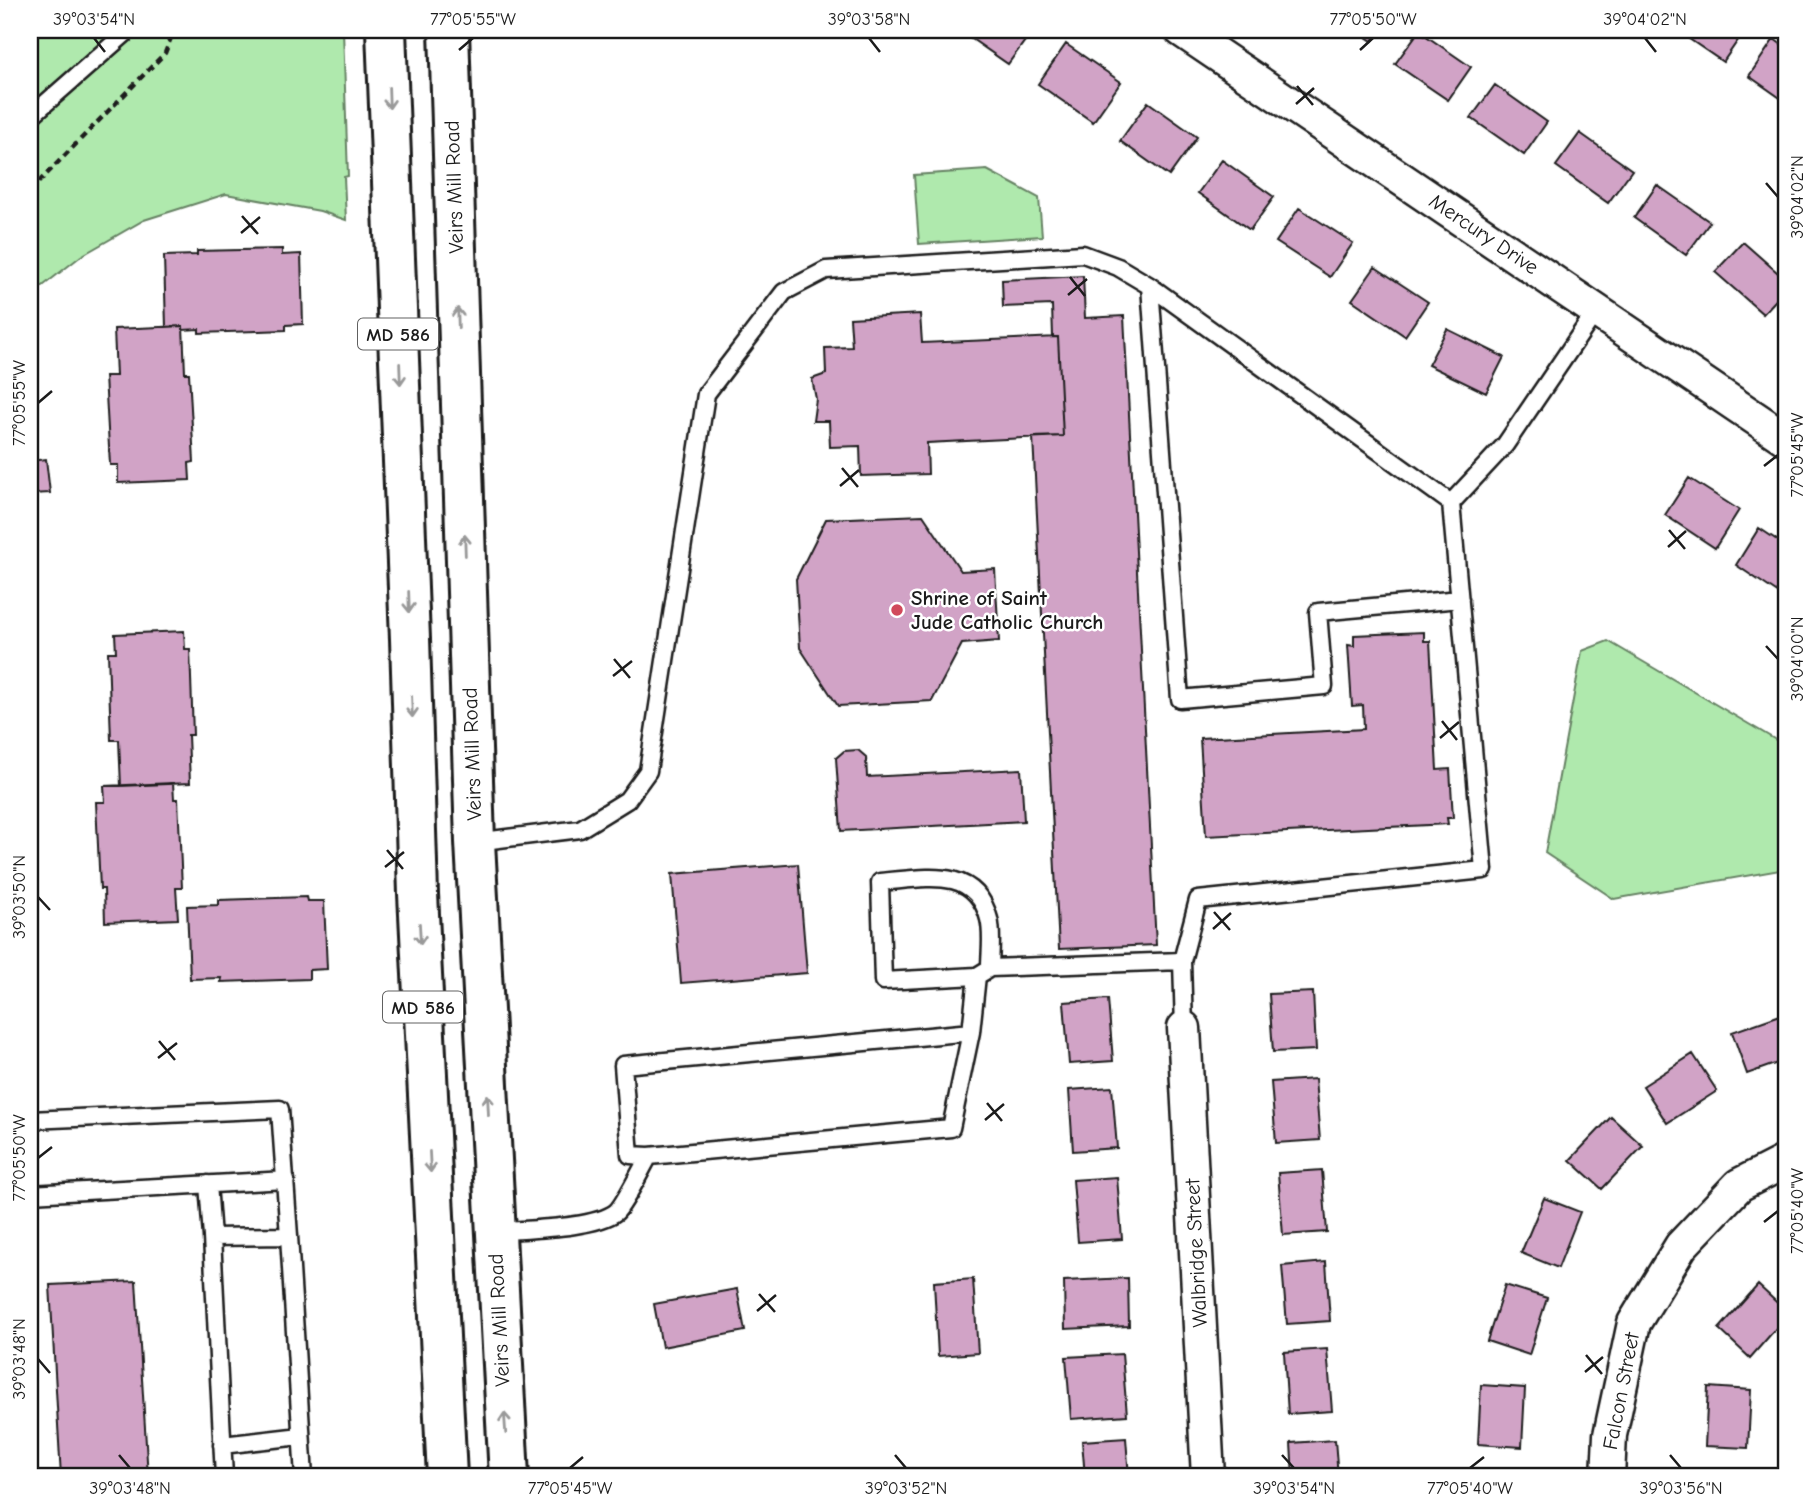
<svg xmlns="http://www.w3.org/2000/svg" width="1816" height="1507" font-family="'Comic Neue',sans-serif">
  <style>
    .green { fill: #afe9ad; stroke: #668264; stroke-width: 2 }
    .building { fill: #d1a3c6; stroke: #1c1c1c; stroke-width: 2 }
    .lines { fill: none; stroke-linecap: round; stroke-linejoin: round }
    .service-casing { stroke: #1c1c1c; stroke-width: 21 }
    .minor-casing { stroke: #1c1c1c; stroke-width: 37 }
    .primary-casing { stroke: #1c1c1c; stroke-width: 44 }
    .path { stroke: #1c1c1c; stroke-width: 4.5; stroke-dasharray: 7 5; stroke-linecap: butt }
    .service { stroke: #fff; stroke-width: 16 }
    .minor { stroke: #fff; stroke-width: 32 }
    .primary { stroke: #fff; stroke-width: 38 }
    .oneway { stroke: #999 }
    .ticks { fill: none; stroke: #1c1c1c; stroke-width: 2.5 }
    .poi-dot { fill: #d1495b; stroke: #fff; stroke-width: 2.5 }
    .labels { text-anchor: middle; stroke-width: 5; stroke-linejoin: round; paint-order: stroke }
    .shield { fill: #fff; stroke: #606060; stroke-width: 2 }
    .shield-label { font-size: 19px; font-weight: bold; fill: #1c1c1c }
    .street-label { font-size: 21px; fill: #1c1c1c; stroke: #fff }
    .poi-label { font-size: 21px; font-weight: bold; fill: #1c1c1c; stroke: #fff; text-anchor: start }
    .neatline { fill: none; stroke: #1c1c1c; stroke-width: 2.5 }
    .ticks-label { font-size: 18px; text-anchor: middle; fill: #1c1c1c }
  </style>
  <rect width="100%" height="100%" fill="#fff"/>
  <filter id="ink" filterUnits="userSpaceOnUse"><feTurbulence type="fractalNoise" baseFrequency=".0143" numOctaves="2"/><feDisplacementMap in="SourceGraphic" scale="14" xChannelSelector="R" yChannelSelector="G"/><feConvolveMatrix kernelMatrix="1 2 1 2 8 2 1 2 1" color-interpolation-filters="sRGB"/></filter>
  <g filter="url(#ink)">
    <path class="green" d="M30,30H343L348,176L344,177L346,220L320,211L226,194L144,220L81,256L30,296Z
      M987,170L1039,198L1042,236L919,244L914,175Z
      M1608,641L1786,746V869L1614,899L1545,853L1582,651Z"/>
    <path class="building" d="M959,30H1033L1008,64Z
      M1356,30H1380L1372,41Z
      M1676,30H1745L1723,62Z
      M1419,31L1471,67L1448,100L1395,64Z
      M1774,39L1786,48V102L1749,76Z
      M1066,44L1121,82L1093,122L1038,84Z
      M1495,85L1547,122L1524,155L1471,118Z
      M1148,102L1197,137L1169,176L1120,141Z
      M1580,133L1632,170L1608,203L1556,166Z
      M1222,160L1274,197L1250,230L1198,193Z
      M1657,185L1710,222L1686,255L1634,218Z
      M1299,208L1353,243L1330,277L1276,242Z
      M1743,242L1786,280V289L1763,314L1715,272Z
      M282,249V255L301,254L303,324L286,325V330L199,333V329L183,330V326L166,327L164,256L197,255V251Z
      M1375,267L1428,302L1405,336L1352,300Z
      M1083,276L1085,318L1124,316L1156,945L1059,949L1033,437L1063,436L1058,337H1053L1052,305L1003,307L1002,280Z
      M920,314L922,343L1058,337L1063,436L927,443L928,474L861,476L860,446L830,447L829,421H813L816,399L812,379L826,374L825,348L852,347L850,318Z
      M183,326L185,373H189L194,462L189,463L190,480L118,483V465H110L105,376H116L114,329Z
      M1447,329L1504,357L1486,393L1428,365Z
      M46,459L50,493L30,494V461Z
      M1689,478L1739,510L1715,548L1665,515Z
      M923,515L961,571L995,569L999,641L962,644L932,701L838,706L800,648L796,579L826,519Z
      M1759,528L1786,546L1785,598L1736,565Z
      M184,631L185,649H190L193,735H188L190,783L121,786L119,740H111L108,652H116L115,634Z
      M1424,632V641H1430L1437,770L1450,769L1453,818H1447L1448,824L1206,836L1200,738L1364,729L1363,705L1352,706L1348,645L1354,646V635Z
      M858,750L866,757L867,777L1021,769L1024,821L841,831L836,758L844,751Z
      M173,783L174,799H178L182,888H176L178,919L105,922L104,889H100L96,802H105L104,786Z
      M798,864L807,973L681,983L672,874Z
      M306,897L307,901H324L327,969L309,970V979L221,982L222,978L190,979L187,906L219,905V900Z
      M1313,992L1316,1050L1273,1052L1269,994Z
      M1108,999L1113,1061L1069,1064L1064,1002Z
      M1786,1013V1060L1747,1074L1732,1032Z
      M1693,1054L1717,1091L1667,1123L1643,1086Z
      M1315,1079L1320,1140L1276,1143L1271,1082Z
      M1112,1087L1117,1148L1073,1151L1069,1090Z
      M1611,1117L1643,1146L1602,1189L1570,1160Z
      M1322,1170L1327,1232L1283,1235L1278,1173Z
      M1117,1177L1122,1239L1078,1242L1073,1180Z
      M1544,1198L1580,1212L1558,1268L1521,1253Z
      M1326,1262L1330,1321L1287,1324L1282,1266Z
      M1128,1278L1129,1326L1065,1329L1064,1281Z
      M973,1279L978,1353L938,1356L934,1282Z
      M136,1281L148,1477H61L50,1285Z
      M1505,1285L1547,1298L1529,1355L1487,1341Z
      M1758,1285L1786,1311V1317L1750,1358L1719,1329Z
      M737,1289L745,1331L662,1347L654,1304Z
      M1327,1349L1332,1411L1288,1414L1284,1352Z
      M1122,1354L1127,1415L1071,1419L1066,1357Z
      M1481,1385L1525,1388L1522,1447L1478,1444Z
      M1708,1387L1751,1390L1748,1448L1705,1446Z
      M1126,1438L1129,1477H1085L1082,1441Z
      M1335,1440L1338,1477H1293L1291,1443Z
      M1476,1473L1520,1475V1477H1476Z
      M1702,1473L1744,1475V1477H1701Z"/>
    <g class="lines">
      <g class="service-casing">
        <path id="service" d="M30,117L129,30
          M1150,286L1180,699L1324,686L1318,612L1460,599
          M1451,503L1505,445L1596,311
          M475,842L580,829L627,800L648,771L706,394L784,292L826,270L1083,254L1118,267L1150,286L1451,503L1484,870L1198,900L1182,961
          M990,968C990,953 993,934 989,919C975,864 922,879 880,882L883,981L977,976L990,968L1182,961L1184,1028
          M971,1032L623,1065L630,1155L649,1156L951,1128L971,1032L977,976
          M30,1120L280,1109L289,1236L212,1237L224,1477
          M208,1184L212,1237
          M30,1194L286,1180
          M494,1232C523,1229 594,1229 616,1212C624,1205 642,1168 649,1156
          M289,1236L304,1477
          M222,1445L301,1436"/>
      </g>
      <g class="minor-casing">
        <path id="minor" d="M1181,30L1786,439
          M1184,1028L1208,1477
          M1608,1477L1610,1435L1634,1323L1681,1246L1739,1185L1786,1161"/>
      </g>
      <g class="primary-casing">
        <path id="primary" d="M386,30L410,639L418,894L447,1477
          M449,30L475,842L509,1477"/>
      </g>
      <path class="path" d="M30,191L165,53L174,30"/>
      <use href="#service" class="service"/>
      <use href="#minor" class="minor"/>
      <use href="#primary" class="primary"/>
    </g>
    <defs><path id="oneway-shaft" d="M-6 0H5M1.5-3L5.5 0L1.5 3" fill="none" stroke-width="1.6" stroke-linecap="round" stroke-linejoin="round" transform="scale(1.75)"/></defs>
    <g class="oneway">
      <use href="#oneway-shaft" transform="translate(389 98) rotate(88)"/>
      <use href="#oneway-shaft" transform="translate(458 318) rotate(-92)"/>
      <use href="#oneway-shaft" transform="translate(400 374) rotate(88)"/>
      <use href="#oneway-shaft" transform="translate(465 545) rotate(-92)"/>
      <use href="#oneway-shaft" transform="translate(409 602) rotate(88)"/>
      <use href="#oneway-shaft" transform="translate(412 707) rotate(88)"/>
      <use href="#oneway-shaft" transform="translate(420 934) rotate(87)"/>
      <use href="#oneway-shaft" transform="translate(488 1105) rotate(-93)"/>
      <use href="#oneway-shaft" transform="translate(430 1162) rotate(87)"/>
      <use href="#oneway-shaft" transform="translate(505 1423) rotate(-94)"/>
    </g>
  </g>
  <path class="ticks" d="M94,38L105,52M869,38L880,52M1645,38L1656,52M459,50L473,38M1360,50L1373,38M1297,86L1313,105M1296,104L1314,88M1766,183L1778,197M242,216L258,234M241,233L260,217M1070,277L1085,296M1068,295L1087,279M38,403L52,391M1764,466L1778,455M842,468L858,487M840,486L859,470M1669,530L1685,549M1668,547L1686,531M1766,646L1778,659M614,659L630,678M613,676L632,661M1442,721L1457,740M1440,738L1459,722M387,850L403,869M385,867L404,852M38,897L50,910M1214,912L1230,930M1213,929L1231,913M159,1041L175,1060M158,1058L177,1043M987,1103L1002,1121M985,1120L1004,1104M38,1158L52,1147M1764,1222L1778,1211M759,1294L775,1312M757,1311L776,1295M1586,1355L1602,1374M38,1359L50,1373M1585,1372L1603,1357M119,1455L130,1468M895,1455L906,1468M1282,1455L1294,1468M1670,1455L1681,1468M570,1468L583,1457M1470,1468L1484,1457"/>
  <circle class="poi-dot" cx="897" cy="610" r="7"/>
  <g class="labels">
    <g class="shield">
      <rect x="358" y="318.5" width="80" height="31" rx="5"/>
      <rect x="383" y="991.5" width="80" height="31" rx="5"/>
    </g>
    <g class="shield-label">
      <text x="398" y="341">MD 586</text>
      <text x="423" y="1014">MD 586</text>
    </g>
    <g class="street-label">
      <text transform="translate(454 187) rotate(-92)" y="7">Veirs Mill Road</text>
      <text transform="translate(1484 234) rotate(34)" y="7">Mercury Drive</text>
      <text transform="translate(472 754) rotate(-92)" y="7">Veirs Mill Road</text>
      <text transform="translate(1196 1253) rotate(-93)" y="7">Walbridge Street</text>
      <text transform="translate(499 1320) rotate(-93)" y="7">Veirs Mill Road</text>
      <text transform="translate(1621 1391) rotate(-79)" y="7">Falcon Street</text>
    </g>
    <g class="poi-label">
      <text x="911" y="605">Shrine of Saint<tspan x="911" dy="24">Jude Catholic Church</tspan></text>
    </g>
  </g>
  <rect width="1816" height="1507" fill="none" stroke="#fff" stroke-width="77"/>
  <rect x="38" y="38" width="1740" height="1430" class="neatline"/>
  <g class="ticks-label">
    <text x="94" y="25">39°03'54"N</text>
    <text x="473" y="25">77°05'55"W</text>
    <text x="869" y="25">39°03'58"N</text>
    <text x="1373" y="25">77°05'50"W</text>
    <text x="1645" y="25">39°04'02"N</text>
    <text transform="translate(1797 197) rotate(-90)" y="6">39°04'02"N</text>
    <text transform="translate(19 403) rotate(-90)" y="6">77°05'55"W</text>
    <text transform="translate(1797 455) rotate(-90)" y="6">77°05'45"W</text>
    <text transform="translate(1797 659) rotate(-90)" y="6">39°04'00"N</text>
    <text transform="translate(19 897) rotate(-90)" y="6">39°03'50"N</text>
    <text transform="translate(19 1158) rotate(-90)" y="6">77°05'50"W</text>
    <text transform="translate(1797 1211) rotate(-90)" y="6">77°05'40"W</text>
    <text transform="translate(19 1359) rotate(-90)" y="6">39°03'48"N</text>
    <text x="130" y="1494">39°03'48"N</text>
    <text x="570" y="1494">77°05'45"W</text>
    <text x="906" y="1494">39°03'52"N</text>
    <text x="1294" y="1494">39°03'54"N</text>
    <text x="1470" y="1494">77°05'40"W</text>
    <text x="1681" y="1494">39°03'56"N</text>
  </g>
</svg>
